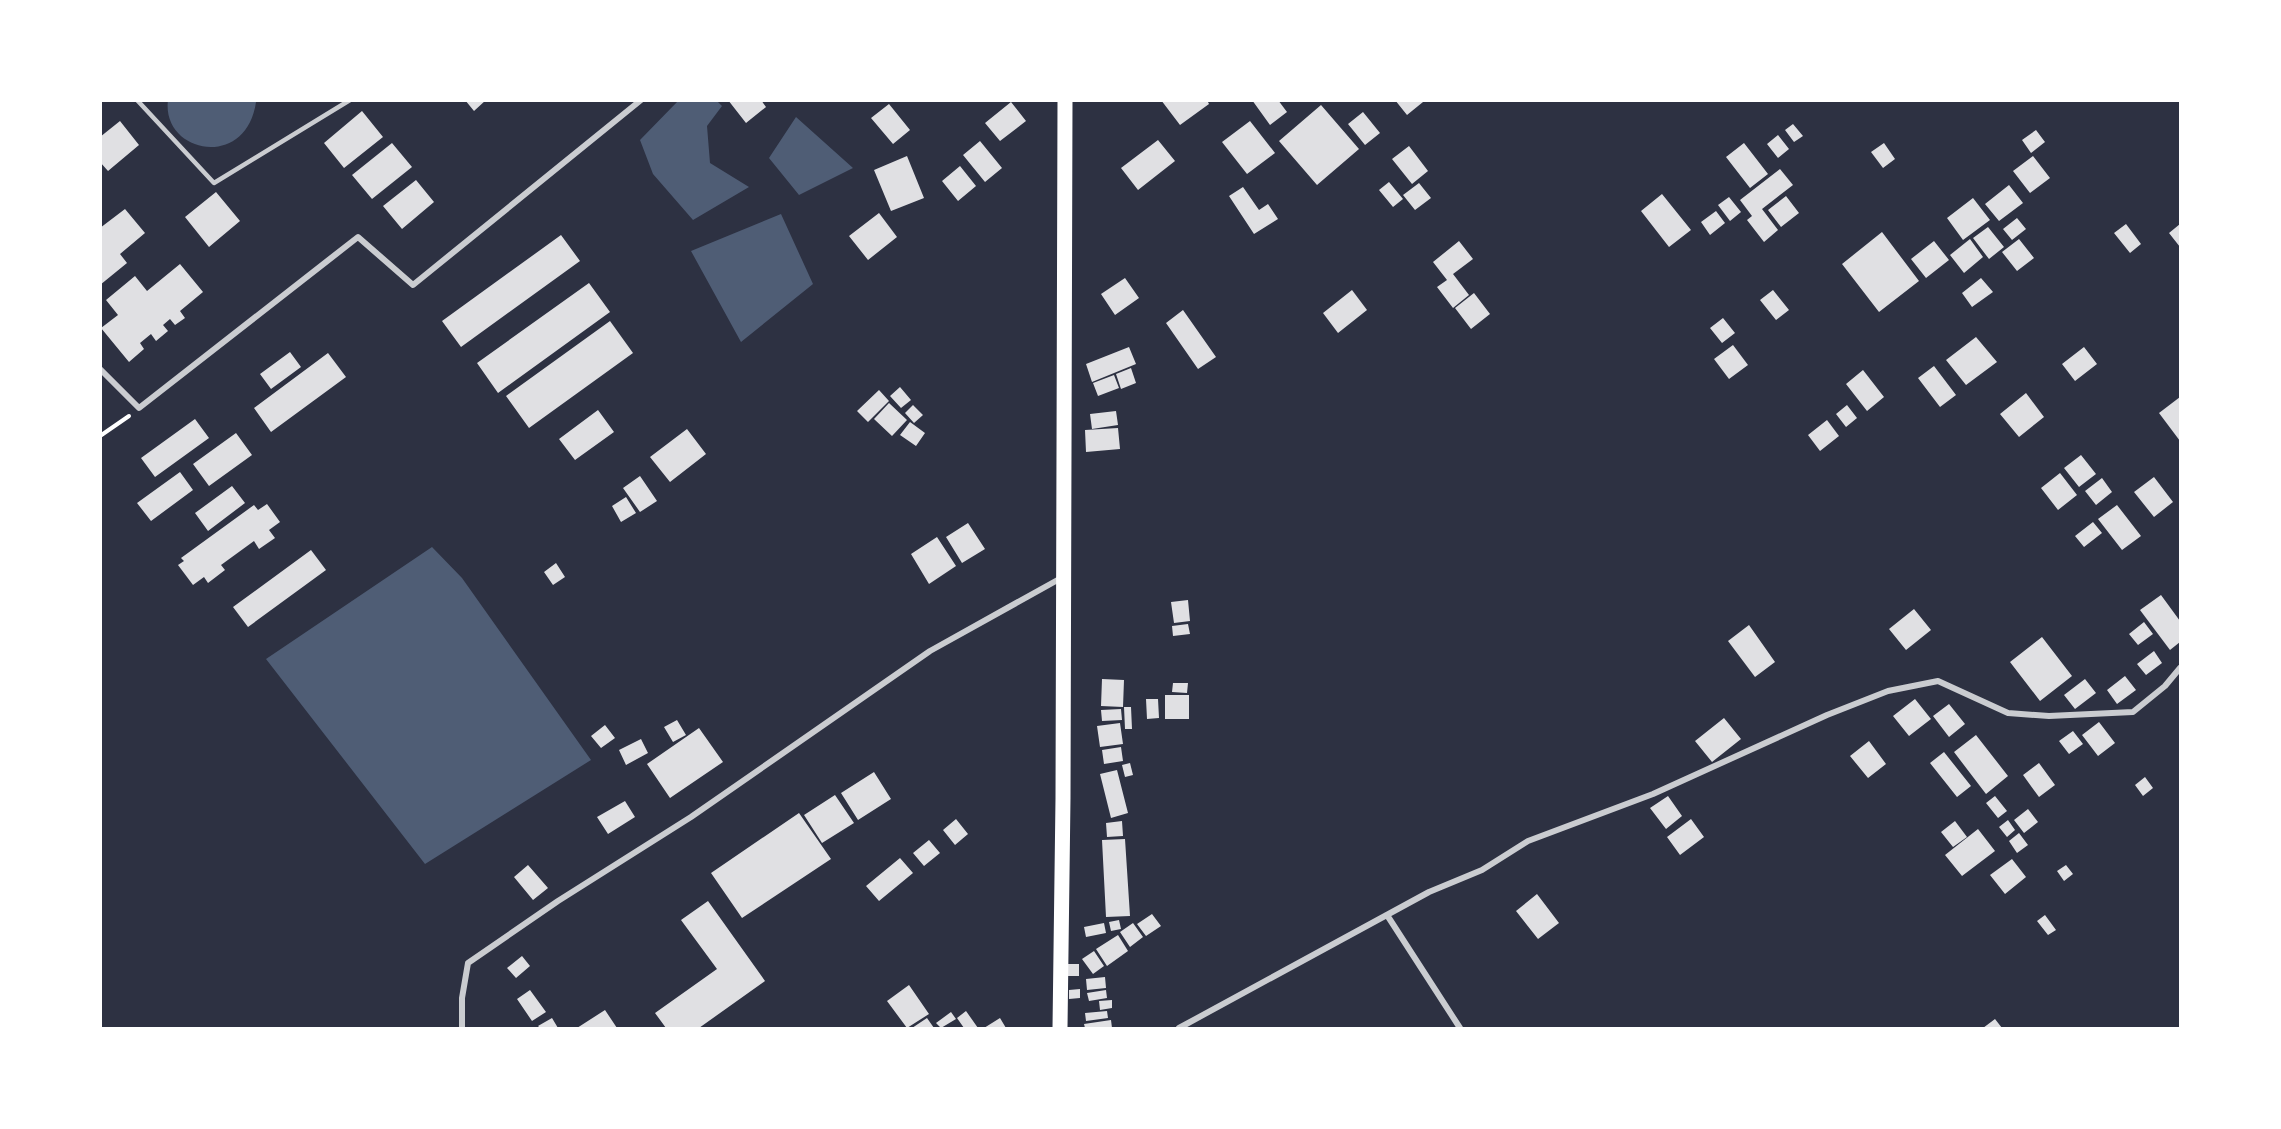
<svg xmlns="http://www.w3.org/2000/svg" width="2281" height="1129" font-family="'PT Sans',sans-serif">
  <style>
    .water { fill: #4f5d75 }
    .building { fill: #e0e0e3 }
    .lines { fill: none; stroke-linecap: round; stroke-linejoin: round }
    .path { stroke: #fff; stroke-width: 4 }
    .service { stroke: #caccd0; stroke-width: 4.5 }
    .minor { stroke: #caccd0; stroke-width: 6 }
    .trunk { stroke: #fff; stroke-width: 15 }
  </style>
  <rect width="100%" height="100%" fill="#2d3142"/>
  <path class="water" d="M168,100H256V102C246,171 161,153 168,100Z
    M678,101H717L722,106L707,126L710,163L749,187L693,220L653,174L640,140Z
    M796,117L853,168L799,195L769,158Z
    M781,214L813,284L741,342L691,251Z
    M432,547L462,578L591,760L425,864L266,659Z"/>
  <path class="building" d="M465,100H486L474,111Z
    M728,100H761L766,107L746,123Z
    M1161,100H1207L1209,104L1180,125Z
    M1252,100H1278L1287,112L1270,125Z
    M1395,100H1422L1423,102L1407,115Z
    M1011,102L1026,121L1000,141L985,123Z
    M889,104L910,130L893,144L871,118Z
    M1321,105L1359,149L1317,185L1279,141Z
    M362,111L383,137L344,168L324,143Z
    M1363,112L1380,133L1365,145L1348,124Z
    M120,121L139,145L108,171L100,162V137Z
    M1250,121L1275,153L1247,174L1222,142Z
    M1793,124L1803,136L1794,142L1785,130Z
    M2036,130L2045,142L2031,153L2022,140Z
    M1778,135L1789,149L1778,158L1767,144Z
    M1158,140L1175,161L1138,190L1121,168Z
    M980,141L1002,168L985,182L963,155Z
    M392,143L412,167L372,199L352,175Z
    M1744,143L1768,174L1750,188L1726,157Z
    M1884,143L1895,159L1883,168L1871,152Z
    M1409,146L1428,171L1412,184L1392,159Z
    M907,156L924,198L891,211L874,170Z
    M2033,156L2050,178L2030,193L2013,171Z
    M960,166L976,186L958,201L942,181Z
    M1780,169L1793,185L1762,209L1778,230L1764,242L1747,220L1752,216L1740,200Z
    M416,180L434,202L402,229L383,206Z
    M1389,182L1403,199L1393,207L1379,190Z
    M1419,183L1431,198L1415,210L1403,195Z
    M2009,185L2023,203L1999,221L1985,204Z
    M1243,187L1259,210L1268,204L1278,219L1254,234L1229,196Z
    M216,192L240,221L209,247L185,217Z
    M1662,194L1691,230L1669,247L1641,211Z
    M1786,196L1799,213L1781,227L1768,210Z
    M1729,197L1741,212L1730,221L1718,205Z
    M1973,198L1990,220L1963,240L1947,218Z
    M125,209L145,233L120,254L127,263L100,285V228Z
    M1716,211L1725,223L1710,235L1701,222Z
    M879,213L897,237L868,260L849,236Z
    M2017,218L2026,229L2012,240L2003,229Z
    M2126,224L2141,244L2130,253L2114,233Z
    M2180,224V247L2169,233Z
    M1988,227L2004,247L1989,259L1973,238Z
    M1882,232L1919,281L1879,312L1842,264Z
    M561,235L580,261L461,347L442,321Z
    M1970,239L1983,257L1964,273L1950,255Z
    M2019,239L2034,258L2017,271L2002,252Z
    M1459,241L1473,259L1453,274L1469,295L1453,308L1437,287L1447,280L1433,262Z
    M1934,241L1949,260L1926,278L1911,259Z
    M180,264L203,292L180,311L185,318L175,325L170,319L163,325L168,331L156,341L151,334L140,343L144,349L129,362L101,328L118,315L106,300L135,276L147,291Z
    M1125,278L1139,298L1115,315L1101,294Z
    M1981,278L1993,292L1972,307L1962,293Z
    M589,283L610,312L498,393L477,363Z
    M1352,290L1367,310L1338,333L1323,313Z
    M1773,290L1789,310L1776,320L1760,300Z
    M1474,293L1490,314L1471,329L1455,308Z
    M1183,310L1216,357L1198,369L1166,323Z
    M1723,318L1735,333L1722,343L1710,328Z
    M610,321L633,353L529,428L506,396Z
    M1976,337L1997,362L1966,385L1946,360Z
    M1733,345L1748,365L1729,379L1714,359Z
    M1129,347L1136,364L1092,382L1086,364Z
    M2084,347L2097,364L2075,381L2062,364Z
    M290,352L301,367L271,389L260,374Z
    M328,353L346,377L271,432L254,408Z
    M1934,366L1956,395L1940,407L1918,378Z
    M1131,368L1136,383L1121,389L1116,374Z
    M1863,370L1884,397L1867,411L1846,384Z
    M1114,375L1119,388L1098,396L1093,383Z
    M900,387L911,400L901,408L890,396Z
    M879,390L889,401L868,422L857,411Z
    M2026,393L2044,417L2019,437L2000,414Z
    M2180,397V441L2159,413Z
    M889,403L907,420L892,436L874,419Z
    M913,405L923,415L914,423L905,413Z
    M1847,405L1857,418L1846,427L1836,414Z
    M598,410L614,432L575,460L559,439Z
    M1116,411L1118,425L1092,429L1090,414Z
    M195,419L209,438L155,477L141,458Z
    M1827,420L1839,436L1820,451L1808,435Z
    M910,422L925,433L916,446L900,435Z
    M1118,428L1120,449L1086,452L1085,430Z
    M687,429L706,454L670,482L650,457Z
    M236,433L252,455L209,486L193,464Z
    M2081,455L2096,474L2079,487L2064,468Z
    M180,472L193,490L151,521L137,503Z
    M2060,473L2077,495L2058,510L2041,488Z
    M640,476L657,501L640,512L623,488Z
    M2154,477L2173,502L2154,517L2134,492Z
    M2102,478L2112,492L2096,505L2085,491Z
    M232,486L245,503L208,531L195,513Z
    M626,497L636,513L621,522L612,506Z
    M267,504L280,522L269,530L275,538L259,549L254,541L221,565L225,570L208,583L204,577L193,585L178,565L184,561L181,558L254,505L258,510Z
    M2117,505L2141,536L2122,550L2098,519Z
    M2093,522L2102,533L2084,547L2075,536Z
    M968,523L985,549L962,563L946,537Z
    M937,537L956,566L929,584L911,554Z
    M311,550L326,570L248,627L233,607Z
    M556,563L565,577L553,585L544,572Z
    M2161,595L2180,621V642L2170,650L2140,610Z
    M1188,600L1190,621L1174,623L1171,602Z
    M1914,609L1931,630L1906,650L1889,629Z
    M2144,622L2153,634L2138,645L2129,634Z
    M1188,624L1190,634L1173,636L1172,626Z
    M1749,625L1775,662L1755,677L1728,641Z
    M2042,637L2072,676L2040,701L2010,662Z
    M2154,651L2162,663L2146,675L2137,664Z
    M2125,676L2136,690L2117,704L2107,690Z
    M1102,679L1124,680L1123,707L1101,706Z
    M2085,679L2096,693L2075,709L2064,695Z
    M1173,683H1188L1187,693L1172,692Z
    M1165,695H1189V719H1165Z
    M1146,699H1158L1159,718L1147,719Z
    M1915,699L1931,719L1909,736L1893,716Z
    M1949,704L1965,724L1949,737L1933,716Z
    M1124,707H1131L1132,729H1125Z
    M1121,709L1122,720L1102,721L1101,710Z
    M1724,718L1741,739L1712,762L1695,741Z
    M677,720L686,735L673,742L664,727Z
    M2099,722L2115,743L2098,756L2082,735Z
    M1120,723L1123,744L1100,747L1097,726Z
    M605,725L615,738L601,748L591,736Z
    M699,728L723,762L670,798L647,764Z
    M2073,731L2083,744L2069,754L2059,741Z
    M1976,735L2008,776L1986,794L1954,752Z
    M641,739L648,753L626,765L619,750Z
    M1869,741L1886,764L1868,778L1850,756Z
    M1121,747L1123,761L1104,764L1102,750Z
    M1944,752L1971,786L1957,797L1930,763Z
    M1130,763L1133,775L1125,777L1122,765Z
    M2039,763L2055,785L2039,797L2023,775Z
    M1117,770L1128,813L1111,818L1100,774Z
    M874,772L891,799L858,820L841,793Z
    M2145,777L2153,788L2143,796L2135,785Z
    M835,795L854,823L822,843L804,815Z
    M1668,796L1682,816L1666,829L1650,808Z
    M1995,796L2007,811L1998,818L1986,803Z
    M625,801L635,817L608,834L597,817Z
    M2028,809L2038,822L2024,833L2014,820Z
    M799,813L831,859L742,918L711,873Z
    M956,819L968,834L955,845L943,830Z
    M1691,819L1704,837L1680,855L1667,837Z
    M2008,820L2015,830L2007,837L1999,827Z
    M1122,821L1123,836L1107,837L1106,823Z
    M1955,821L1967,837L1953,847L1941,832Z
    M1978,829L1995,851L1962,876L1945,855Z
    M2019,833L2028,845L2017,853L2009,841Z
    M1125,839L1130,916L1106,917L1102,840Z
    M929,840L940,853L924,866L913,853Z
    M900,858L913,873L879,901L866,886Z
    M2012,859L2026,877L2005,894L1990,875Z
    M528,865L548,888L533,900L514,877Z
    M2066,865L2073,874L2064,881L2057,871Z
    M1537,894L1559,923L1538,939L1516,911Z
    M708,901L765,981L699,1028H666L655,1013L717,969L681,920Z
    M1152,914L1161,926L1146,936L1137,924Z
    M2045,915L2056,930L2048,935L2037,921Z
    M1119,920L1121,929L1111,931L1109,922Z
    M1104,923L1106,933L1086,937L1084,927Z
    M1133,923L1143,937L1130,947L1120,932Z
    M1118,935L1128,951L1107,966L1096,949Z
    M1094,951L1104,966L1093,974L1082,959Z
    M522,956L530,966L516,978L507,968Z
    M1068,964H1079V976H1068Z
    M1105,977L1106,988L1087,990L1086,979Z
    M909,985L929,1014L907,1028L887,1001Z
    M1080,989V998L1069,999V990Z
    M530,990L546,1012L532,1021L517,999Z
    M1106,990L1107,998L1089,1001L1087,993Z
    M1112,1000V1008L1100,1010L1099,1001Z
    M605,1010L617,1028H577Z
    M966,1011L978,1028H964L957,1018Z
    M1107,1011L1108,1018L1086,1021L1085,1013Z
    M951,1012L956,1019L941,1028L936,1023Z
    M552,1018L558,1028H540L538,1026Z
    M927,1018L934,1028H912Z
    M1000,1018L1006,1028H984Z
    M1995,1019L2002,1028H1983Z
    M1111,1020L1112,1028H1085L1084,1024Z"/>
  <g class="lines">
    <path class="path" d="M100,436L129,416"/>
    <path class="service" d="M137,100L214,183L350,100"/>
    <path class="minor" d="M100,369L139,408L358,237L413,285L641,100
      M1387,915L1460,1028
      M462,1028V998L468,963L558,901L691,817L930,651L1063,577
      M1179,1028L1429,892L1482,870L1528,841L1653,794L1827,715L1888,691L1938,681L2008,713L2049,716L2133,712L2165,686L2180,668"/>
    <path class="trunk" d="M1060,1028L1063,798L1065,100"/>
  </g>
  <rect width="2281" height="1129" fill="none" stroke="#ffffff" stroke-width="204"/>
</svg>
